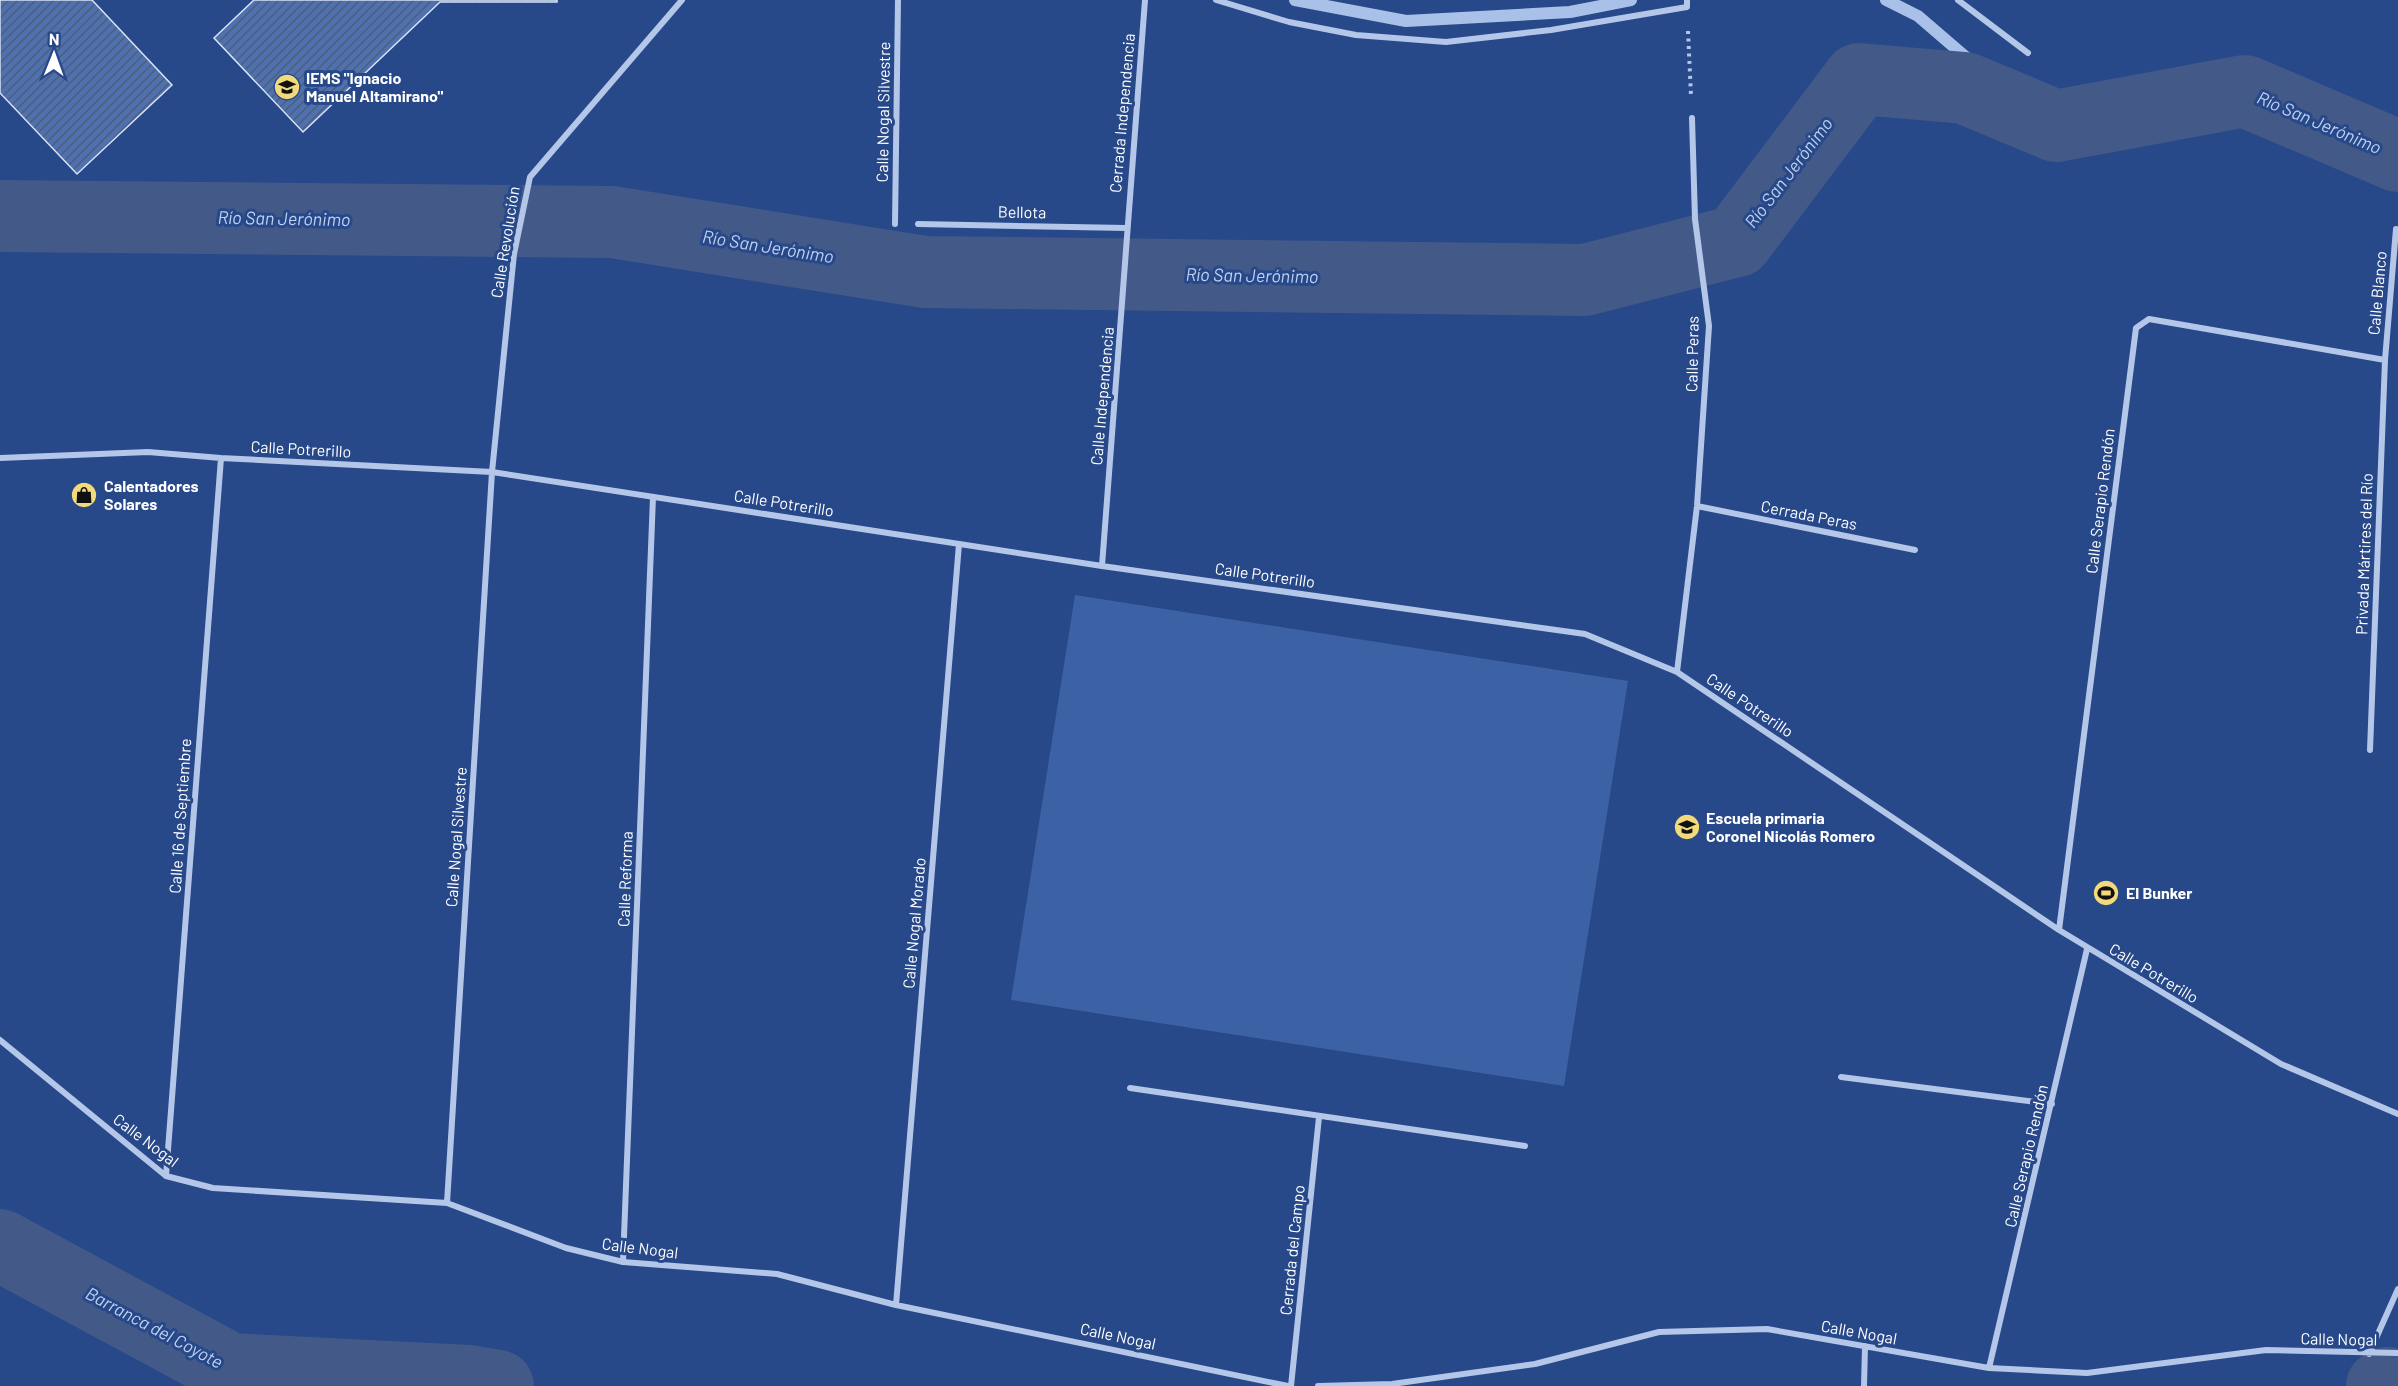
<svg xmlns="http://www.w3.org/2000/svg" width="2398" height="1386" font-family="Barlow,sans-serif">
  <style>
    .green { fill: #3c61a5 }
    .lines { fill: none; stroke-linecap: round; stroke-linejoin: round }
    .stream { stroke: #a9c0e9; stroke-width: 12 }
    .river { stroke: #435a89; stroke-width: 72 }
    .building { fill: url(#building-hatch); stroke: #d8e3f7; stroke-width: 1.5 }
    .path { stroke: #b4c7e9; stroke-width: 4; stroke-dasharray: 3 4.5; stroke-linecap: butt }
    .street { stroke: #b4c7e9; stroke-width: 6 }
    .labels { text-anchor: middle; stroke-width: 6; stroke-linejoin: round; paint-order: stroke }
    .poi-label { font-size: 16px; font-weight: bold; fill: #fff; stroke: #274889; text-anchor: start }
    .street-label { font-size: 16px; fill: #fff; stroke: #274889 }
    .water-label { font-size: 18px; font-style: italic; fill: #c0d1f0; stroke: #274889 }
  </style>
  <defs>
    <pattern id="building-hatch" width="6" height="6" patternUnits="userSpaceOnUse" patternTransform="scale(1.5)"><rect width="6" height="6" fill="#5071b0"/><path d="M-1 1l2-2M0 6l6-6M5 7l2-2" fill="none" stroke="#4e5d79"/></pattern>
  </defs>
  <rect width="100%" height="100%" fill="#274889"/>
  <path class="green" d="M1075,595L1628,681L1564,1086L1011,1000Z"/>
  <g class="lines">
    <path class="stream" d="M1295,0L1406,21L1570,12L1631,0
      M1886,0L1918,16L1968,59L2056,126
      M205,1386L230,1369"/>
    <path class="river" d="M0,216L612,222L925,272L1585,280L1737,241L1859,79L1965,88L2056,126L2245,91L2398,156
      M0,1245L230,1369L469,1381L498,1386
      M2382,1386L2387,1383"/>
  </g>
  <path class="building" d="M0,0H92L172,85L77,174L0,93Z
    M254,0H557V2H440L303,132L214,38Z"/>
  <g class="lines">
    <path class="path" d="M1688,31L1691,96"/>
    <path class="street" d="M1216,0L1289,22L1356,35L1446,42L1551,30L1687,7V0
      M1958,0L2028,53
      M895,224L898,0
      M918,224L1126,228
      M0,458L148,452L221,458L492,472L1102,566L1585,634L1677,672L2059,930L2281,1064L2398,1114
      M1697,506L1915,550
      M1102,566L1145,0
      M1677,672L1697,506L1709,326L1695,219L1692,118
      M2370,750L2385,360L2396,229
      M2059,930L2136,328L2149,319L2385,360
      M0,1040L166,1176L213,1188L447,1203L566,1248L623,1262L777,1274L896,1305L1288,1386
      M1841,1077L2052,1104
      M1130,1088L1525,1146
      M166,1176L221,458
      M447,1203L492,472L514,254L530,177L682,0
      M623,1262L653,497
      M896,1305L959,544
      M2369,1354L2398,1289
      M1989,1368L2087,949
      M1291,1386L1319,1117
      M1318,1386L1392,1384L1535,1364L1659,1332L1767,1329L1989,1368L2087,1373L2266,1350L2398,1353
      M1864,1386L1865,1346"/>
  </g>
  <defs>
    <g id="school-disc" transform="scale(1.35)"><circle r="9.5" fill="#f2da7a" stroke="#274889"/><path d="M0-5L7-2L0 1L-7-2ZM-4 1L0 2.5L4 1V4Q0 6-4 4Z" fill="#111"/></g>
    <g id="shop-disc" transform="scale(1.35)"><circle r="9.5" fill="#f2da7a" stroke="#274889"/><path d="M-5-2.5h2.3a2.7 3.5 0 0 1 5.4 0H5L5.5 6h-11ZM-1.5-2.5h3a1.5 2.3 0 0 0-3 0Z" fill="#111"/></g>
    <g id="stadium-disc" transform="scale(1.35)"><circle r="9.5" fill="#f2da7a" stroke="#274889"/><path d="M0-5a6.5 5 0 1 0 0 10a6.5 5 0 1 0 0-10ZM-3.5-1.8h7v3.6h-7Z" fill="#111"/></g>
  </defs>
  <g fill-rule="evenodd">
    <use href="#school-disc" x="287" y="87"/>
    <use href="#shop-disc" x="84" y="495"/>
    <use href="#school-disc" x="1687" y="827"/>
    <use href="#stadium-disc" x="2106" y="893"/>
  </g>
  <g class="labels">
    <g class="poi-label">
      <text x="306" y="84">IEMS "Ignacio<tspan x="306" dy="18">Manuel Altamirano"</tspan></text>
      <text x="104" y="492">Calentadores<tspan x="104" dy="18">Solares</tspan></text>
      <text x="1706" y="824">Escuela primaria<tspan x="1706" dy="18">Coronel Nicolás Romero</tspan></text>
      <text x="2126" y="899">El Bunker</text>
    </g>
    <g class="street-label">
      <text transform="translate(883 112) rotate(-89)" y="6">Calle Nogal Silvestre</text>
      <text transform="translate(1122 113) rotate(-85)" y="6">Cerrada Independencia</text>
      <text transform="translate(1022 212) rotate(1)" y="6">Bellota</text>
      <text transform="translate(505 242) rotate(-81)" y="6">Calle Revolución</text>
      <text transform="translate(2377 293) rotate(-85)" y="6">Calle Blanco</text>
      <text transform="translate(1692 354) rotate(-89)" y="6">Calle Peras</text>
      <text transform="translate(1102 396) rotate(-85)" y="6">Calle Independencia</text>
      <text transform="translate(301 449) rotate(3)" y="6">Calle Potrerillo</text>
      <text transform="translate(2100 501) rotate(-83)" y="6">Calle Serapio Rendón</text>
      <text transform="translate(784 503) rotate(9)" y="6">Calle Potrerillo</text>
      <text transform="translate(1809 515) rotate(11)" y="6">Cerrada Peras</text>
      <text transform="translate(2364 554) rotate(-88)" y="6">Privada Mártires del Río</text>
      <text transform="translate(1265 575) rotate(8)" y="6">Calle Potrerillo</text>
      <text transform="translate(1750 705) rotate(34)" y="6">Calle Potrerillo</text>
      <text transform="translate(180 816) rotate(-86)" y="6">Calle 16 de Septiembre</text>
      <text transform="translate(456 837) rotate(-86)" y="6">Calle Nogal Silvestre</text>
      <text transform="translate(625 879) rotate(-88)" y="6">Calle Reforma</text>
      <text transform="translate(914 923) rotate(-85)" y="6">Calle Nogal Morado</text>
      <text transform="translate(2154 973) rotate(31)" y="6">Calle Potrerillo</text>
      <text transform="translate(146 1140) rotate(37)" y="6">Calle Nogal</text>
      <text transform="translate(2026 1156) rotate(-77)" y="6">Calle Serapio Rendón</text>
      <text transform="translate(640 1248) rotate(7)" y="6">Calle Nogal</text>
      <text transform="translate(1292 1250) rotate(-84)" y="6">Cerrada del Campo</text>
      <text transform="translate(1859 1332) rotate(10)" y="6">Calle Nogal</text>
      <text transform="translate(1118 1336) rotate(12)" y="6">Calle Nogal</text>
      <text transform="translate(2339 1339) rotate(1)" y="6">Calle Nogal</text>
    </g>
    <g class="water-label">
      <text transform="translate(2319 123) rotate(23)" y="6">Río San Jerónimo</text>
      <text transform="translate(1789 173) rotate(-53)" y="6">Río San Jerónimo</text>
      <text transform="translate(284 219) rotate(1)" y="6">Río San Jerónimo</text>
      <text transform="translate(768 247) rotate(9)" y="6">Río San Jerónimo</text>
      <text transform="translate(1252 276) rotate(1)" y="6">Río San Jerónimo</text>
      <text transform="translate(154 1328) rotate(28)" y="6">Barranca del Coyote</text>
    </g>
  </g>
  <g transform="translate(54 54) rotate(1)" stroke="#274889" stroke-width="4.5" paint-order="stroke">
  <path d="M0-4.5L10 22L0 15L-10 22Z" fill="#ffffff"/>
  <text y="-9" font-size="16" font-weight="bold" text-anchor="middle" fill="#ffffff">N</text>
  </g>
</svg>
